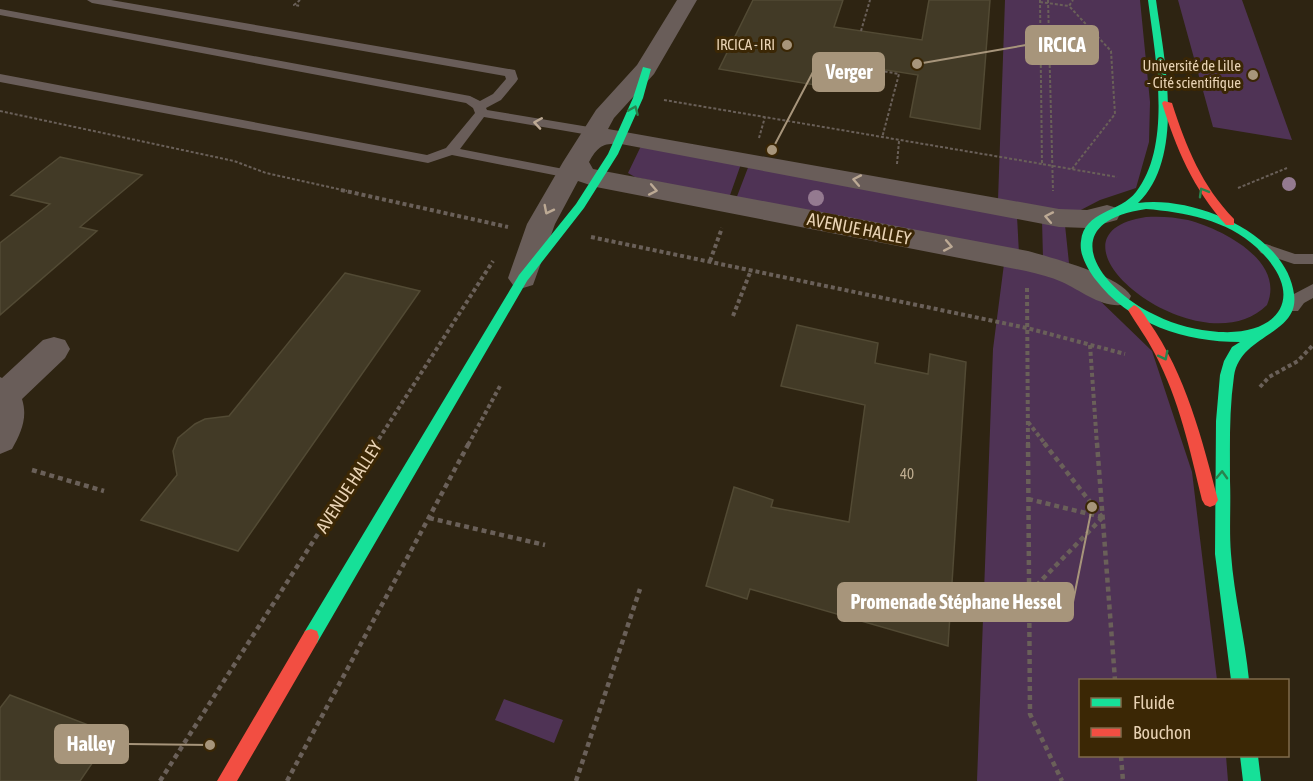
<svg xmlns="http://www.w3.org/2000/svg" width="1313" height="781" font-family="'Asap Condensed',sans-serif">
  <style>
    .green { fill: #4f3355 }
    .building { fill: #423a26; stroke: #524a34; stroke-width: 1.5 }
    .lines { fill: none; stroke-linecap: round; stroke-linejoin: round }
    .path-far2 { stroke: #6a6059; stroke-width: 2; stroke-dasharray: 3 2; stroke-linecap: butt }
    .path-far1 { stroke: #6a6059; stroke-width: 4; stroke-dasharray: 4 3; stroke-linecap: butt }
    .path { stroke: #6a6059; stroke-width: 4.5; stroke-dasharray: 5 4; stroke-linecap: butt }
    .lane { fill: #695d59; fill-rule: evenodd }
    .street { fill: #695d59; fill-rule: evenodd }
    .fast { fill: #16e098; fill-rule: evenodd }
    .jam { fill: #f24e42; fill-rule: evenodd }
    .tree { fill: #947a90 }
    .oneway { stroke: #28844e }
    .oneway2 { stroke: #bca994 }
    .poi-dot { fill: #a7957b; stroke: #3b2705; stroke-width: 2 }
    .labels { text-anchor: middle; stroke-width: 6; stroke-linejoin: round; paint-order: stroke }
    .far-poi-label { font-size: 15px; fill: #e8d2b4; stroke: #3b2705; text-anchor: end }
    .number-label { font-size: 15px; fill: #beac90 }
    .street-label { font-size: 18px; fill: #e8d2b4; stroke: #3b2705 }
    .leader { fill: none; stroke: #a7957b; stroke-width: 2 }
    .callout-dot { fill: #a7957b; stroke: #3b2705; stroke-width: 2 }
    .callout { fill: #a7957b; stroke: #a7957b; stroke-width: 2 }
    .callout-label { font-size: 20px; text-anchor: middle; font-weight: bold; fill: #fff }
  </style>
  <rect width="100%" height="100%" fill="#2e2412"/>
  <path class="green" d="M1005,0H1140L1150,102L1149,142L1136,188L1100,200L1075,213L998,200Z
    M1178,0H1242L1292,140L1213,127Z
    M641,146L741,164L729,198L635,177L628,173Z
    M749,165L1017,216L1019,254L736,199Z
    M1146,217C1160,216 1174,217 1188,220C1222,229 1286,261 1267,305C1200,372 1027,235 1146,217Z
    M1042,220L1065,225L1069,263L1043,258Z
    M1004,264L1052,274L1093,294L1152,351L1192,472L1217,680H1080V756H1226L1228,781H977L993,349Z
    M504,699L563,720L554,743L495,720Z"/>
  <path class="building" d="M753,0H843L834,27L922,40L929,0H990L980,129L910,117L918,75L824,60L815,85L719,69Z
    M60,157L142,175L80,227L97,231L0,315V243L50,204L11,195Z
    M345,273L420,291L238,551L141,520L177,475L173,451L178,438L195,424L205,419L229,416Z
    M797,325L878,343L875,363L928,374L930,354L966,362L948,646L750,589L747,599L706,586L734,487L773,500L771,507L849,522L865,405L781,386Z
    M10,695L112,734L80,781H0V708Z"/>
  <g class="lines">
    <path class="path-far2" d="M300,0L294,5L301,6
      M1040,0L1042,164L1117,177
      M1048,0L1053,191
      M1040,2L1069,6
      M861,31L870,0
      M860,67L899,74L882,138
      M664,100L1042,164
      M0,111L234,161L266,173L347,191
      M759,138L765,117
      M897,164L899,141
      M1072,169L1115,114L1111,51L1069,6L1073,0
      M1238,188L1287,168"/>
    <path class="path-far1" d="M341,190L508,227
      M591,237L1027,328L1125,354
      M710,261L722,228
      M1027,288L1028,445
      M733,316L751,270
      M1090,345L1097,445
      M1260,387L1269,377L1298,361L1313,345
      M1028,422L1046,445
      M375,445L493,261
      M468,445L500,386"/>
    <path class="path" d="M1028,443L1030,714L1062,781
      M1044,443L1102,517
      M1097,443L1115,680
      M32,470L104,491
      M1028,499L1102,517
      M429,518L545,545
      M1030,592L1102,518
      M1121,756L1123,781
      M160,781L376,443
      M287,781L469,443
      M576,781L640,589"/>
    <path class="lane" d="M87,0H111L515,70L518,79L516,82L501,100L486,108L487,110L595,128L602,132L595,136L484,117L460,149L574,171L576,174L574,177L569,178L452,155L428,163L0,82V74L427,155L446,148L475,113L473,108L466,103L0,15V9L470,96L480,101L493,94L506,79L505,76L92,3Z
      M1266,244L1295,254H1313V264H1294L1261,253L1258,249L1261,245Z
      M1313,284V298L1304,303L1298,311H1286L1284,307L1292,295Z"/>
    <path class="street" d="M677,0H697L654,74L614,118L608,129L1059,209L1087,210L1107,205L1117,208L1120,214L1117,220L1087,228L1059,227L621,144C603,143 598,146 589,162L593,169L1028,251C1052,258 1119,275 1131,296L1127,304C1104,310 1082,291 1062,282C1051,277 1038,274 1026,271L596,187L578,181L555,224L533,285L523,288L513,285L508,278L527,224L563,162L596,110L637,65Z
      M54,337L65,340L70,349L65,358L22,399C28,418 21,433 12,449L0,454V377L2,378L43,340Z"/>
    <path class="fast" d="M1148,0H1156C1164,58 1186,157 1138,203C1193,195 1286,233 1294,294C1300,335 1240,334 1234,376C1229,411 1230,446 1230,481C1231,505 1229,530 1231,554C1234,596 1245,638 1249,680H1231L1215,554L1216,421L1220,375L1224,361L1232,347L1240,342C1185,342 1129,324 1095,279C1087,268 1079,254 1081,241C1084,211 1121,212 1136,192C1173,145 1155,55 1148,0ZM1146,209C1184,212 1227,220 1256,247C1311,297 1277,340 1210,331C1189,329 1168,322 1149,312C1095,283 1056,222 1146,209Z
      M643,67L651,69L643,98L618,154L584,208L527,281L317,643L311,645L305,643L303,637L305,631L519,275L576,204L608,154L633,98Z
      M1240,756H1258L1261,781H1243Z"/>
    <path class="jam" d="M1164,101L1172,103C1186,147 1202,186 1234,219V225H1226C1193,189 1176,148 1162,103Z
      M1134,305C1141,308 1145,316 1149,322C1186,375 1202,439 1218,500L1215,505L1210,507L1205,505L1202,500C1190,450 1179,399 1155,354C1147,338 1137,325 1128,310Z
      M311,629L317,631L319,637L317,643L237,781H217L305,631Z"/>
  </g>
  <g class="tree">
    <circle cx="1289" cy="184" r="7"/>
    <circle cx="816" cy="198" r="8"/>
  </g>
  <defs><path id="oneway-chevron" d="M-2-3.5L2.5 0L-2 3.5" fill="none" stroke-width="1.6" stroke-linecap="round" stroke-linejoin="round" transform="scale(1.5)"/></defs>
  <g class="oneway">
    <use href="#oneway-chevron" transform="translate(634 110) rotate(-67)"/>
    <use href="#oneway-chevron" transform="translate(1203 192) rotate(-120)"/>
    <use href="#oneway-chevron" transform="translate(1164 356) rotate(63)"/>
    <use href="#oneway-chevron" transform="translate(1222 475) rotate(-88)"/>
  </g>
  <g class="oneway2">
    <use href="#oneway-chevron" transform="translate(538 123) rotate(-171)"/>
    <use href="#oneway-chevron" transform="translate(857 180) rotate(-169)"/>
    <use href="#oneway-chevron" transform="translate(653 190) rotate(11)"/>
    <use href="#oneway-chevron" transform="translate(548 210) rotate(117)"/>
    <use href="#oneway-chevron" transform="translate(1049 217) rotate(-169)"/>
    <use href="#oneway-chevron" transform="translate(948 246) rotate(11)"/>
  </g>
  <g class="poi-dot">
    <circle cx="787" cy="45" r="6"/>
    <circle cx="1253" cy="75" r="6"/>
  </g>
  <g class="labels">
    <g class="far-poi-label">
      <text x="775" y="50">IRCICA - IRI</text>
      <text x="1241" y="71">Université de Lille<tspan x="1241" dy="17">‐ Cité scientifique</tspan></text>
    </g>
    <g class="number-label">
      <text x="907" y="479">40</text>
    </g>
    <g class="street-label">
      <text transform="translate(859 229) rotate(11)" y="6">AVENUE HALLEY</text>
      <text transform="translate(349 487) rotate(-57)" y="6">AVENUE HALLEY</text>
    </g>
  </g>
  <path class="leader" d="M917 64L1026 45M772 150L813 72M1092 507L1073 602M210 745L128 744"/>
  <g class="callout-dot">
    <circle cx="917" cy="64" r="6"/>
    <circle cx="772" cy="150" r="6"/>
    <circle cx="1092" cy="507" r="6"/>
    <circle cx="210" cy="745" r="6"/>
  </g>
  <g class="callout">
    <rect x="1026" y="26" width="72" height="38" rx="6"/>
    <rect x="813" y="53" width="71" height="38" rx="6"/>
    <rect x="838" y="583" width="235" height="38" rx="6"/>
    <rect x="55" y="725" width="73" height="38" rx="6"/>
  </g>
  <g class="callout-label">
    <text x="1062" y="52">IRCICA</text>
    <text x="849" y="79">Verger</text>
    <text x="956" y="609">Promenade Stéphane Hessel</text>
    <text x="91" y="751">Halley</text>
  </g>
  <rect x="1079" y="679" width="210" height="78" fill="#3b2705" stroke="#806b4b" stroke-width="1.5"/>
  <rect x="1091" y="698" width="30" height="9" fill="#16e098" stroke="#806b4b" stroke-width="1.5"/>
  <text x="1133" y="709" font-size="18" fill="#e8d2b4">Fluide</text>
  <rect x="1091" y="728" width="30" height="9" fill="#f24e42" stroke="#806b4b" stroke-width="1.5"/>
  <text x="1133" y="739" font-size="18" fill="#e8d2b4">Bouchon</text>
</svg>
